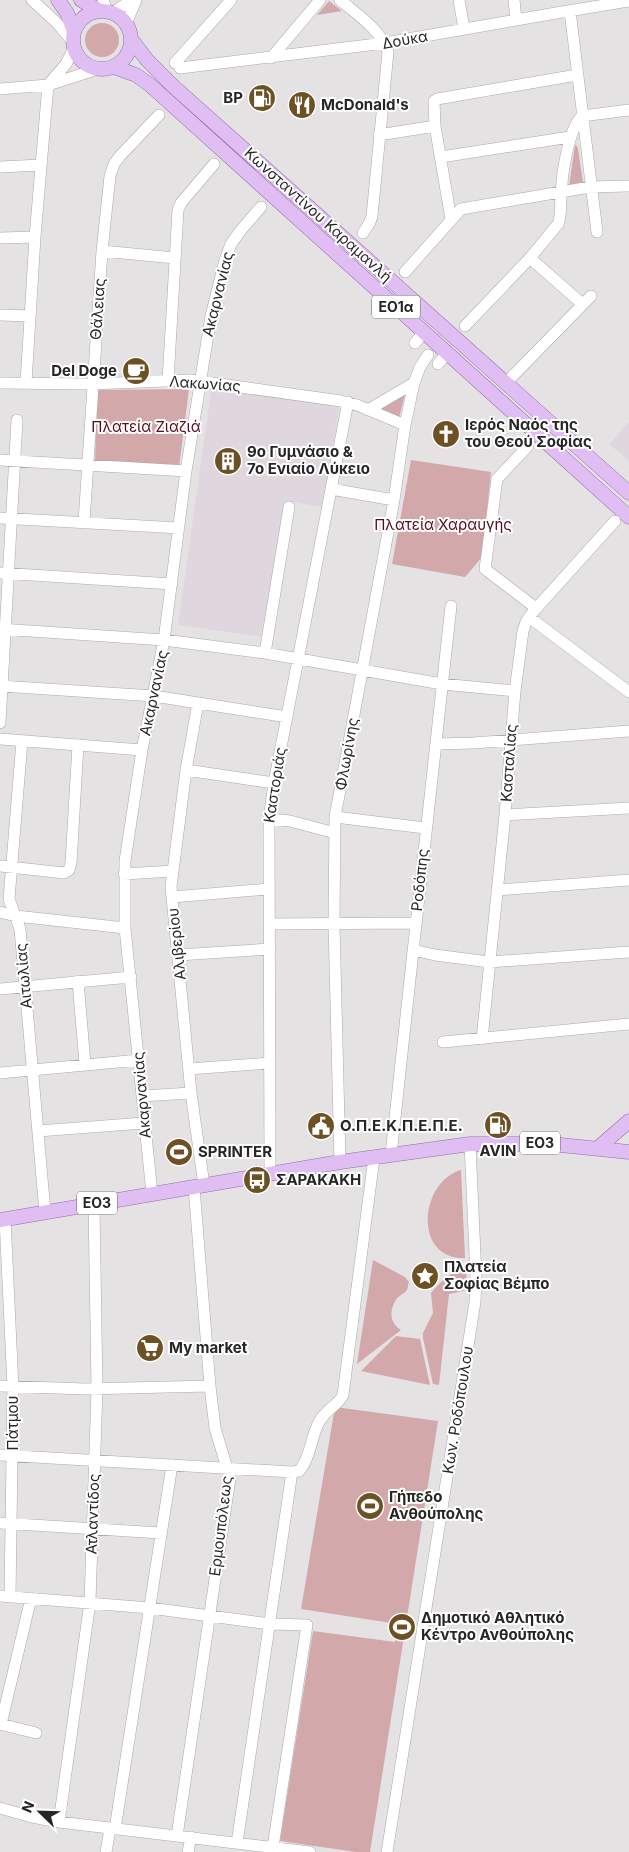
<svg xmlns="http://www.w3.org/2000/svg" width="629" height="1852" font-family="Inter,sans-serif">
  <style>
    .built { fill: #e0d6de }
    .green { fill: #d2a8aa }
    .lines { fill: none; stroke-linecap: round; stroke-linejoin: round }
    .minor-casing { stroke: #aca9ab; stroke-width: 12 }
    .major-casing { stroke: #926da7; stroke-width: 15 }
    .minor { stroke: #fff; stroke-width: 11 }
    .major { stroke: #e0bef4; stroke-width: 14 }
    .labels { text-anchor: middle; stroke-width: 4; stroke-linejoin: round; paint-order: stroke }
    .shield { fill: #fff; stroke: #686768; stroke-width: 1 }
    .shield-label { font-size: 14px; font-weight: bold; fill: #272627 }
    .street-label { font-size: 15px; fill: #272627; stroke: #fff }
    .poi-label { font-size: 15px; font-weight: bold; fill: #272627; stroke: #fff; text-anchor: start }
    .park-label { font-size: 15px; fill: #550b1b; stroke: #fff }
  </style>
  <rect width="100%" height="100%" fill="#e5e2e4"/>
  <path class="built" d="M212,385L340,404L322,507L286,501L264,637L178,625Z
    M629,422V461L609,444Z"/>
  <path class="green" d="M329,1L342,11L317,15Z
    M85 40a17 17 0 1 1 34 0a17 17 0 1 1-34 0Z
    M575,145L577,146L578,149L583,182L582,184L569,186Z
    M189,389L179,467L95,462L97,390Z
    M405,394L399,418L378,410Z
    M411,460L491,472L482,557L465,577L392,564Z
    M461,1170L465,1258C413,1260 419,1182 461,1170Z
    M373,1260L405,1277L409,1282C408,1284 408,1288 407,1290C405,1293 400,1295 397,1298C389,1309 389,1323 401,1330L357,1364Z
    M466,1268L467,1290L449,1294L439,1385L433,1384L423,1338V1333L433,1313L431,1293C441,1281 450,1272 466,1268Z
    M396,1336L420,1339L430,1385L361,1371Z
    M335,1407L438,1421L370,1852H356L280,1841L313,1631L395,1642L398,1624L301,1609Z"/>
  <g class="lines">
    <g class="minor-casing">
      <path id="minor" d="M32,0L57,23L73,42
        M103,0L107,12
        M340,0C358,15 380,29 388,52L372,216L370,222L363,233
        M459,0L464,29
        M514,0L516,20
        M570,11L597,232
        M112,13L132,0
        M126,24L136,0
        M271,58L320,0
        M175,63L231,0
        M180,68L385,43L562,12L629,1
        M48,85L66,64L74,48
        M0,89L48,85L98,69
        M379,135L435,126
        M441,157L570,137
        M0,167L41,165
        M451,219L435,126L434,101L437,99L577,75
        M0,238L35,237
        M102,251L175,258
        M530,258L579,301
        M405,272L461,209L590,187L629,186
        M0,315L30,316
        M465,326L530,258L558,224C562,214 560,204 561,194C562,174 568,130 582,116L629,110
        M415,343L424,332
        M438,364L447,353
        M168,381L178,210L181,203L214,164
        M0,383L92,384L191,380L341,401L357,405L405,425
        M26,383L35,237L48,85
        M506,383L591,296
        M368,410L414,383
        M528,446L497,479L485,569L536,608
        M0,460L186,471
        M331,489L394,500
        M0,518L179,528
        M84,522L102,251L110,176L114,164L120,156L159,115
        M0,573L172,584
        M529,617L629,692
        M0,629L164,640L265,653L442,684L515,691
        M265,653L289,507
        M0,686L154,696L287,717
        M198,703L186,770L171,887L191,1093L204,1185
        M0,723L17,420
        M0,739L142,750
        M22,741L9,899L20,929L45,1212
        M437,744L473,743L629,731
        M186,770L274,783
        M505,815L629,808
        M335,817L425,828
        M269,819L290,821L335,833
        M0,866L64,873L69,870L71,863L78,745
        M124,874L173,871
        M497,890L629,880
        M172,897L269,889
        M0,912L16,916L125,928
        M269,924L416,923
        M413,950L435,955L489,962L629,952
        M178,955L270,949
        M78,981L85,1064
        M0,989L131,977
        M482,1039L505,815L515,691L523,631L526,622L533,612L615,521
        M443,1042L629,1024
        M189,1069L270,1063
        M0,1073L139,1060
        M142,1096L191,1093
        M38,1131L144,1123
        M391,1155C411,972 430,789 451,606
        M340,1162L334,924L335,817L394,500L405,425L414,383L420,367L428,355
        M270,1174L269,819L274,783L348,402
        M152,1194L125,928V861L142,750L164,640L186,471L211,316L225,260L231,244L241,230L261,207
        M5,1219L13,1387L10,1597
        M0,1386L85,1389L210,1386
        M0,1455L292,1472L299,1471C310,1459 311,1438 318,1424C324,1410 338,1406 343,1395L374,1158
        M0,1523L161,1533
        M0,1596L150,1608L270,1624L307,1625L273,1847
        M0,1724L36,1733
        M1,1724L31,1598
        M0,1808L32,1817L59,1822L310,1852
        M59,1822L90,1602L97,1389L94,1204
        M115,1829L172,1465
        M177,1836L230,1478L215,1428L210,1386L194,1187
        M237,1843L292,1472
        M106,1852L110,1829
        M188,1852L191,1837
        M387,1852L475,1302L476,1277L470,1144"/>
    </g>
    <g class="major-casing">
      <path id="major" d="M58,0L67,13L74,31
        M81,0L100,11
        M73 40a29 29 0 1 1 58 0a29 29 0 1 1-58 0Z
        M131,39L147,60L173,86L629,493
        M114,67L136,75L150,85L629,517
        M598,1148L629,1121
        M0,1220L340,1162L470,1144H551L629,1152"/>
    </g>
    <use href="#minor" class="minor"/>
    <use href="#major" class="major"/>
  </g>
  <defs>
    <g id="fuel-disc" transform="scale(1.4375)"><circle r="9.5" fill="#6d5124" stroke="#fff"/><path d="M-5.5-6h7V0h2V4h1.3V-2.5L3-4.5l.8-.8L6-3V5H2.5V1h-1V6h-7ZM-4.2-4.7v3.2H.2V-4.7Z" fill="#fff"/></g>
    <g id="restaurant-disc" transform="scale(1.4375)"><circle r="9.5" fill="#6d5124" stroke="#fff"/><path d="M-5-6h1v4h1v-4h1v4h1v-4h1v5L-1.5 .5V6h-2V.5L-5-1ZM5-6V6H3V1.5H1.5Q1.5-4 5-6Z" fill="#fff"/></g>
    <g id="cafe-disc" transform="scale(1.4375)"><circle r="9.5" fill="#6d5124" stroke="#fff"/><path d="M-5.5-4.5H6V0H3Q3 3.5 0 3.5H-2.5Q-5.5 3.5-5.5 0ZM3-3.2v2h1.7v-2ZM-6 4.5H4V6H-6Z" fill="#fff"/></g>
    <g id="church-disc" transform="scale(1.4375)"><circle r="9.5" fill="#6d5124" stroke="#fff"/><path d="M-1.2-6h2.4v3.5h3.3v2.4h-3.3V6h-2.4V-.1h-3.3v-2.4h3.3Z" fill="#fff"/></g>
    <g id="building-disc" transform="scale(1.4375)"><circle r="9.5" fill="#6d5124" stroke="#fff"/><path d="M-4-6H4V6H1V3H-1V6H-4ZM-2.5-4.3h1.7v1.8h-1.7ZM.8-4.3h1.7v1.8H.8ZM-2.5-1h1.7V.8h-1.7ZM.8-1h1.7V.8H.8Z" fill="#fff"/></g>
    <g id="civic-disc" transform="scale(1.4375)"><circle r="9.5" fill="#6d5124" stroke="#fff"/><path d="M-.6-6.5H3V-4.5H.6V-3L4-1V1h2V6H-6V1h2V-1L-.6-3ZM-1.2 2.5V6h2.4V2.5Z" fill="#fff"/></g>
    <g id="stadium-disc" transform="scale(1.4375)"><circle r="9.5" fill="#6d5124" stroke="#fff"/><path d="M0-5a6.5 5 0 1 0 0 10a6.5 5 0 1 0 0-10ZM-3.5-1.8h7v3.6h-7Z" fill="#fff"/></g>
    <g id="bus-disc" transform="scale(1.4375)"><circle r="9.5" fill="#6d5124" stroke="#fff"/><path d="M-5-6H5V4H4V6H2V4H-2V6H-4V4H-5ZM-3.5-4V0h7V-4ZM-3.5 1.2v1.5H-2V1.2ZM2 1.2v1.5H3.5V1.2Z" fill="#fff"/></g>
    <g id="sight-disc" transform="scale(1.4375)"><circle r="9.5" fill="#6d5124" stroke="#fff"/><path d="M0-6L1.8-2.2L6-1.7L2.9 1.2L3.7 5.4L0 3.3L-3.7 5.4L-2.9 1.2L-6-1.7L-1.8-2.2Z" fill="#fff"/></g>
    <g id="supermarket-disc" transform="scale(1.4375)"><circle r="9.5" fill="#6d5124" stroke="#fff"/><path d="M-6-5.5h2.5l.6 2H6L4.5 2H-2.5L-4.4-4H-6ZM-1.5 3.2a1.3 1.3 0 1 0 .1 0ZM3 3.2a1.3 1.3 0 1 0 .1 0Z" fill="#fff"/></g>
  </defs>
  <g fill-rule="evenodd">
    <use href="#fuel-disc" x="262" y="98"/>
    <use href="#restaurant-disc" x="302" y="105"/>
    <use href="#cafe-disc" x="136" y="371"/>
    <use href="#church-disc" x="446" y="434"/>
    <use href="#building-disc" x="228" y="461"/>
    <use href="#fuel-disc" x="498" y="1125"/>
    <use href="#civic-disc" x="321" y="1126"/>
    <use href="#stadium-disc" x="179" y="1152"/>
    <use href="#bus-disc" x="257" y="1180"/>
    <use href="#sight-disc" x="425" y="1276"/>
    <use href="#supermarket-disc" x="150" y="1348"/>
    <use href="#stadium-disc" x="370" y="1506"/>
    <use href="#stadium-disc" x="402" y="1627"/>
  </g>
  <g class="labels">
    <g class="shield">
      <rect x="372" y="295.5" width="48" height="23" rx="4"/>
      <rect x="520" y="1131.5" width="40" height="23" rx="4"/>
      <rect x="77" y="1191.5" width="40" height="23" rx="4"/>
    </g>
    <g class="shield-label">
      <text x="396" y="312">ΕΟ1α</text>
      <text x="540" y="1148">ΕΟ3</text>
      <text x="97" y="1208">ΕΟ3</text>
    </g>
    <g class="street-label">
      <text transform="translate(405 40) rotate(-10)" y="5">Δούκα</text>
      <text transform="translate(318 215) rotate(42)" y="5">Κωνσταντίνου Καραμανλή</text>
      <text transform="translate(218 294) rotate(-76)" y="5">Ακαρνανίας</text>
      <text transform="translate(98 309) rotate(-86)" y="5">Θάλειας</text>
      <text transform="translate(205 384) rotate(4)" y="5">Λακωνίας</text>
      <text transform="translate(154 693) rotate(-78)" y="5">Ακαρνανίας</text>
      <text transform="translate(347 754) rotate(-80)" y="5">Φλωρίνης</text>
      <text transform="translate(509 763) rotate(-86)" y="5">Κασταλίας</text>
      <text transform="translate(275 785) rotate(-81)" y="5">Καστοριάς</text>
      <text transform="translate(420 880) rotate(-84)" y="5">Ροδόπης</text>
      <text transform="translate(177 944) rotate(-96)" y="5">Αλιβερίου</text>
      <text transform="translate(24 976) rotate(-95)" y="5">Αιτωλίας</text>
      <text transform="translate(142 1095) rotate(-95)" y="5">Ακαρνανίας</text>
      <text transform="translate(458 1410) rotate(-81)" y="5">Κων. Ροδόπουλου</text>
      <text transform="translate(13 1423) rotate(-90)" y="5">Πάτμου</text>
      <text transform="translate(93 1514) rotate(-88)" y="5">Ατλαντίδος</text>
      <text transform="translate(221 1526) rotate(-83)" y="5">Ερμουπόλεως</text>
    </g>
    <g class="poi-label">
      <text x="243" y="103" text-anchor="end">BP</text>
      <text x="321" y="110">McDonald's</text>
      <text x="117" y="376" text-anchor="end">Del Doge</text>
      <text x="465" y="430">Ιερός Ναός της<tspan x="465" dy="17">του Θεού Σοφίας</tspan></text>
      <text x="247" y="457">9ο Γυμνάσιο &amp;<tspan x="247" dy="17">7ο Ενιαίο Λύκειο</tspan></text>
      <text x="340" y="1131">Ο.Π.Ε.Κ.Π.Ε.Π.Ε.</text>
      <text x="498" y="1156" text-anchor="middle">AVIN</text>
      <text x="198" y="1157">SPRINTER</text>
      <text x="276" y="1185">ΣΑΡΑΚΑΚΗ</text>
      <text x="444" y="1272">Πλατεία<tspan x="444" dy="17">Σοφίας Βέμπο</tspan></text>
      <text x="169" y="1353">My market</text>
      <text x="389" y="1502">Γήπεδο<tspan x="389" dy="17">Ανθούπολης</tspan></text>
      <text x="421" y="1623">Δημοτικό Αθλητικό<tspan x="421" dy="17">Κέντρο Ανθούπολης</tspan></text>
    </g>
    <g class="park-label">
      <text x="146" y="432">Πλατεία Ζιαζιά</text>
      <text x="443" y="530">Πλατεία Χαραυγής</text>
    </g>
  </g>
  <g transform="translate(40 1812) rotate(293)" stroke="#ffffff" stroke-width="4" paint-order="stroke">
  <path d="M0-4L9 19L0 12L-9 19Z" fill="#272627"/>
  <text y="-8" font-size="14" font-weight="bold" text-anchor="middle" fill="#272627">N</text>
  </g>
</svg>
